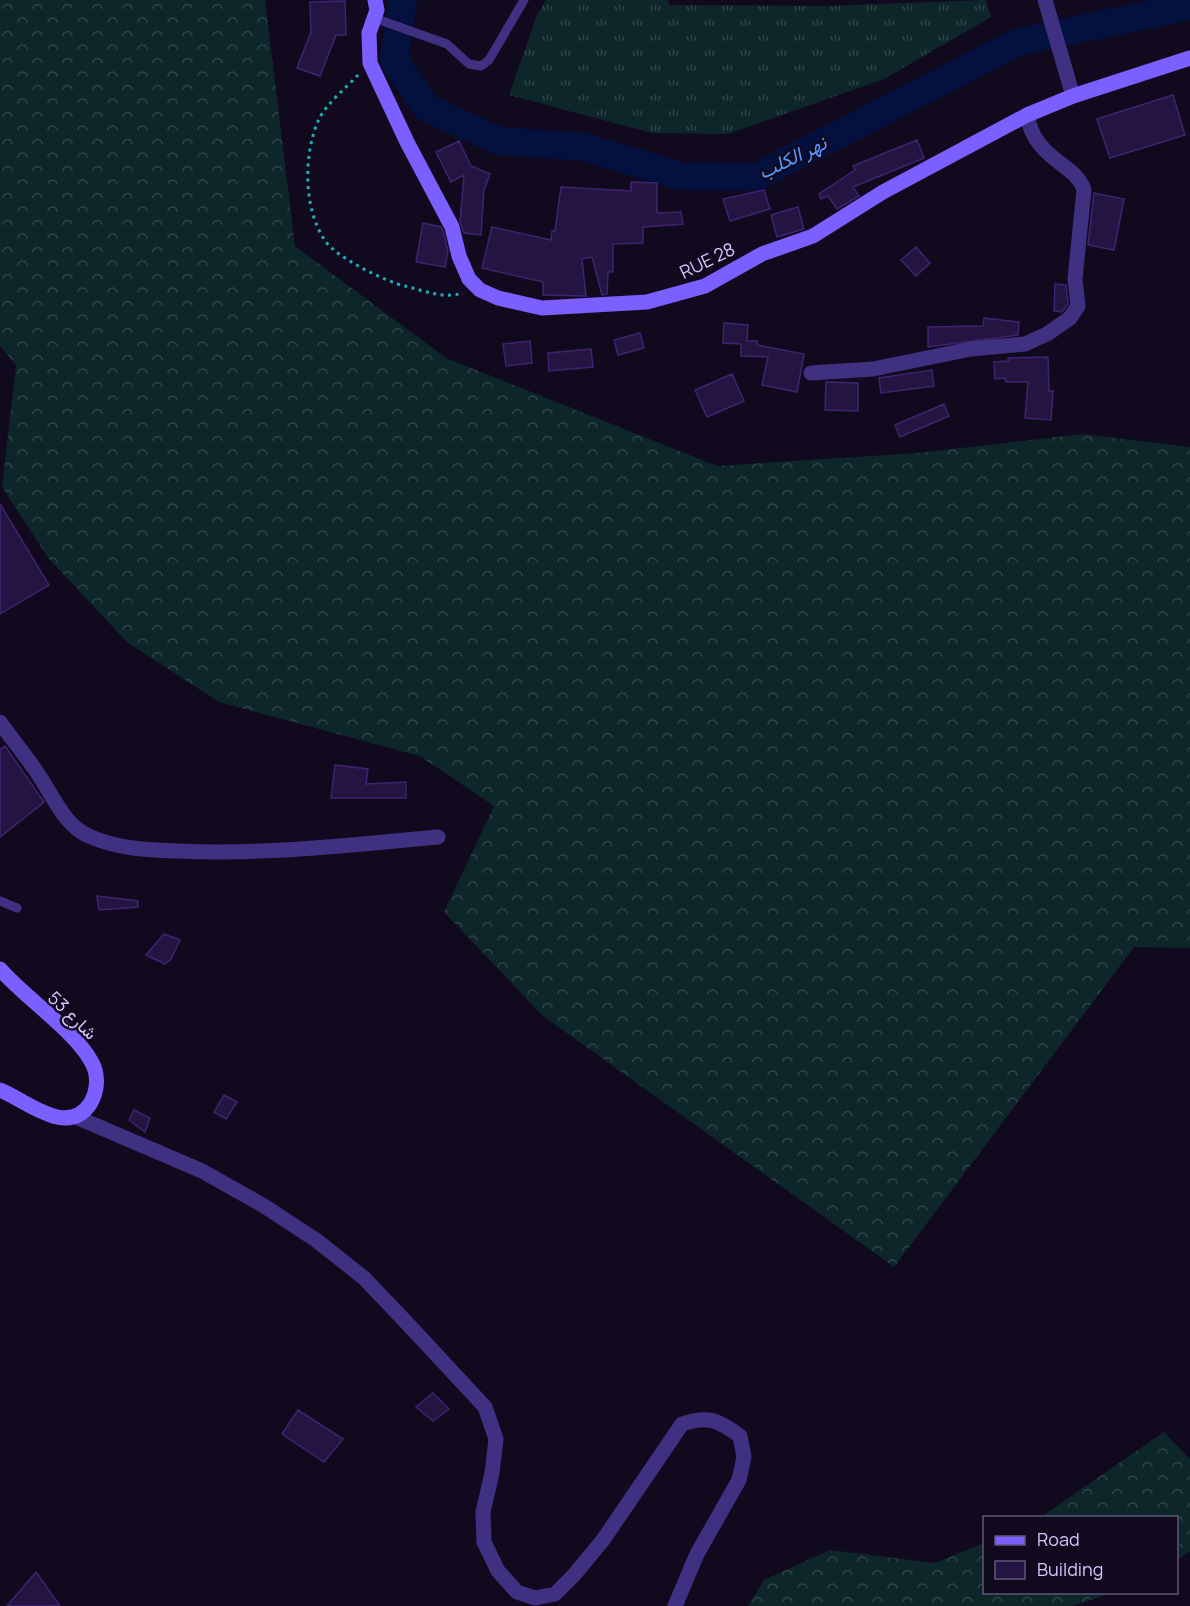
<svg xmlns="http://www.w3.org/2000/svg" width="1190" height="1606" font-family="Manrope,Vazirmatn,sans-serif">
<defs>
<pattern id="grass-tufts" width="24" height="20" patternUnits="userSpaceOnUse" patternTransform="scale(1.5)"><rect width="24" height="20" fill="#0d2629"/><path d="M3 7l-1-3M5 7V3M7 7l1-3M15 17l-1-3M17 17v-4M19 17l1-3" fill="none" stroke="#304449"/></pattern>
<pattern id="forest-crowns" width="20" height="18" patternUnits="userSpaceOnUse" patternTransform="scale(1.5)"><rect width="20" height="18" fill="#0d2629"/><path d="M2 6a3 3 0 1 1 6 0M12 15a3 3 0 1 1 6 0" fill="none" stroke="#304449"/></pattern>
</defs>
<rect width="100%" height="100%" fill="#110a1f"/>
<!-- grass -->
<path fill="url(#grass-tufts)" d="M546 0H668L669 5 826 6 986 0 991 17 884 79 728 134 652 133 509 95 537 15Z"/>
<!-- forest -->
<path fill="url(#forest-crowns)" d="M0 0H265L295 246 446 358 717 466 918 453 1083 434 1190 447V948L1134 947 894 1267 543 1016 444 912 494 806 420 756 219 702 127 642 49 559 2 487 16 365 0 346Z
M1164 1432 1190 1459V1551L1177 1560 1176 1518 1041 1517Z
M984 1543V1592L1111 1593 1073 1606H748L764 1580 830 1550 935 1563Z"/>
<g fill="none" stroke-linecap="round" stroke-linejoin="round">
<!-- river -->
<path stroke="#04113e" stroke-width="28" d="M403 0 394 60 427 108 499 141 584 147 680 176 756 177 1018 42 1190 6"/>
</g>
<!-- building -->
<path fill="#241441" stroke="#3e2470" stroke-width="1.5" d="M345 1 346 35H336L320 76 297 68 311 32 310 2Z
M1173 95 1185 135 1110 158 1097 119Z
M917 140 924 158 853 187 859 196 837 209 828 196 821 199 819 194 855 170 853 166Z
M459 141 471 166 490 174 484 190 481 235 464 233 460 222 464 175 451 182 436 152Z
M631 182 657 183V213L681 212 683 224 643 227V243L613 244V272H608L607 294 602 295 592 257 582 259 586 296 543 295V282L482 268 492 227 551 240 552 231H555L561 187 631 191Z
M764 190 770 209 730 221 723 199Z
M1094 193 1124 199 1114 250 1088 245Z
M798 207 804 229 777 237 771 215Z
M423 223 441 227 443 230 448 251 445 267 416 262Z
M916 247 930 263 916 276 901 260Z
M1055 284 1066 285 1068 304 1062 312 1054 311Z
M984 318 1019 322 1018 335 928 347V327L983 326Z
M724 323 748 325 747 341H757V345L804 354 797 392 762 385 768 357 741 356V344L723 343Z
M640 333 644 348 618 355 614 340Z
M530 341 532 363 506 366 503 344Z
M591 349 593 367 549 371 548 353Z
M1048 357 1049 391H1053L1051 420 1025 418 1028 382H1006L1005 378 995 379 994 362 1009 361 1008 358Z
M932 370 934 386 881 393 879 378Z
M732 374 744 401 707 417 695 390Z
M826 382 858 383V411L825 410Z
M944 404 949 416 900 437 895 425Z
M0 504 49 585 0 614Z
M5 746 44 802 0 837V749Z
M335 765 368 769 366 784 406 782V798H331Z
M97 896 138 901V907L99 910Z
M164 934 180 940 171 959 165 964 146 955Z
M224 1095 237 1102 226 1119 214 1112Z
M134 1110 150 1118 145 1132 129 1120Z
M433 1393 449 1409 433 1421 416 1407Z
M298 1410 343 1439 324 1462 282 1434Z
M36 1572 60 1606H7Z"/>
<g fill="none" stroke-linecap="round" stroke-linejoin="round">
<!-- path -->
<path stroke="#21acb9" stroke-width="3" stroke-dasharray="3 4.5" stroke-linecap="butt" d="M358 75C346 88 327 103 319 119 303 154 303 210 326 242 338 258 386 282 405 286 425 291 443 299 463 293"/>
<!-- lane -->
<path stroke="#403082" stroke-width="9" d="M374 18 447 44 469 64 481 66 489 60 524 0
M0 901 17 908"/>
<!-- street -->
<path stroke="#403082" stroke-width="15" d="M1045 0 1073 96
M811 373 873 369 971 349 1025 344 1047 334 1070 318 1078 306 1075 279 1084 190C1077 164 1035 161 1027 115
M0 722C13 741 28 758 40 777 54 798 65 826 89 836 117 849 149 850 179 851 266 855 352 845 438 837
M76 1117 202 1171 264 1206 316 1240 364 1278 405 1321 485 1407 496 1439 492 1473 483 1512 484 1542 498 1571 517 1592 535 1598 555 1594 574 1575 603 1540 682 1424C708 1415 718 1420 740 1436L744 1457 739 1480 697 1554 675 1606"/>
<!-- secondary -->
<path stroke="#7b5fff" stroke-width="15" d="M375 0 377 10 369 33 370 63 407 142 452 227 459 256 469 279 480 290 498 298 542 308 647 302 705 286 762 254 813 236 883 192 1027 115 1073 96 1190 58
M0 969C24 997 75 1031 91 1061 99 1074 98 1091 90 1104 67 1138 26 1100 0 1090"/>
</g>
<g text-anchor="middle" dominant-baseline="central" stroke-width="5" stroke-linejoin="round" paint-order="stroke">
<!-- street labels -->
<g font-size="18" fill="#d6c8ff" stroke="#110a1f">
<text transform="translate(707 260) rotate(-26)">RUE 28</text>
<text transform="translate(73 1015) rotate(44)">شارع 53</text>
</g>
<!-- water labels -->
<g font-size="20" font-style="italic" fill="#5697ff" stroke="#110a1f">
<text transform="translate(792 157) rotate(-26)">نهر الكلب</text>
</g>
</g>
<!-- legend -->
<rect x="983" y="1516" width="195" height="78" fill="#110a1f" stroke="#605679" stroke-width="1.5"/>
<rect x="995" y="1536" width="30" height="9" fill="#7b5fff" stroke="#605679" stroke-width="1.5"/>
<text x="1037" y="1546" font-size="18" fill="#d6c8ff">Road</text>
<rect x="995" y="1561" width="30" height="18" fill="#241441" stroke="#605679" stroke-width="1.5"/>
<text x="1037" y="1576" font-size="18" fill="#d6c8ff">Building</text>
</svg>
